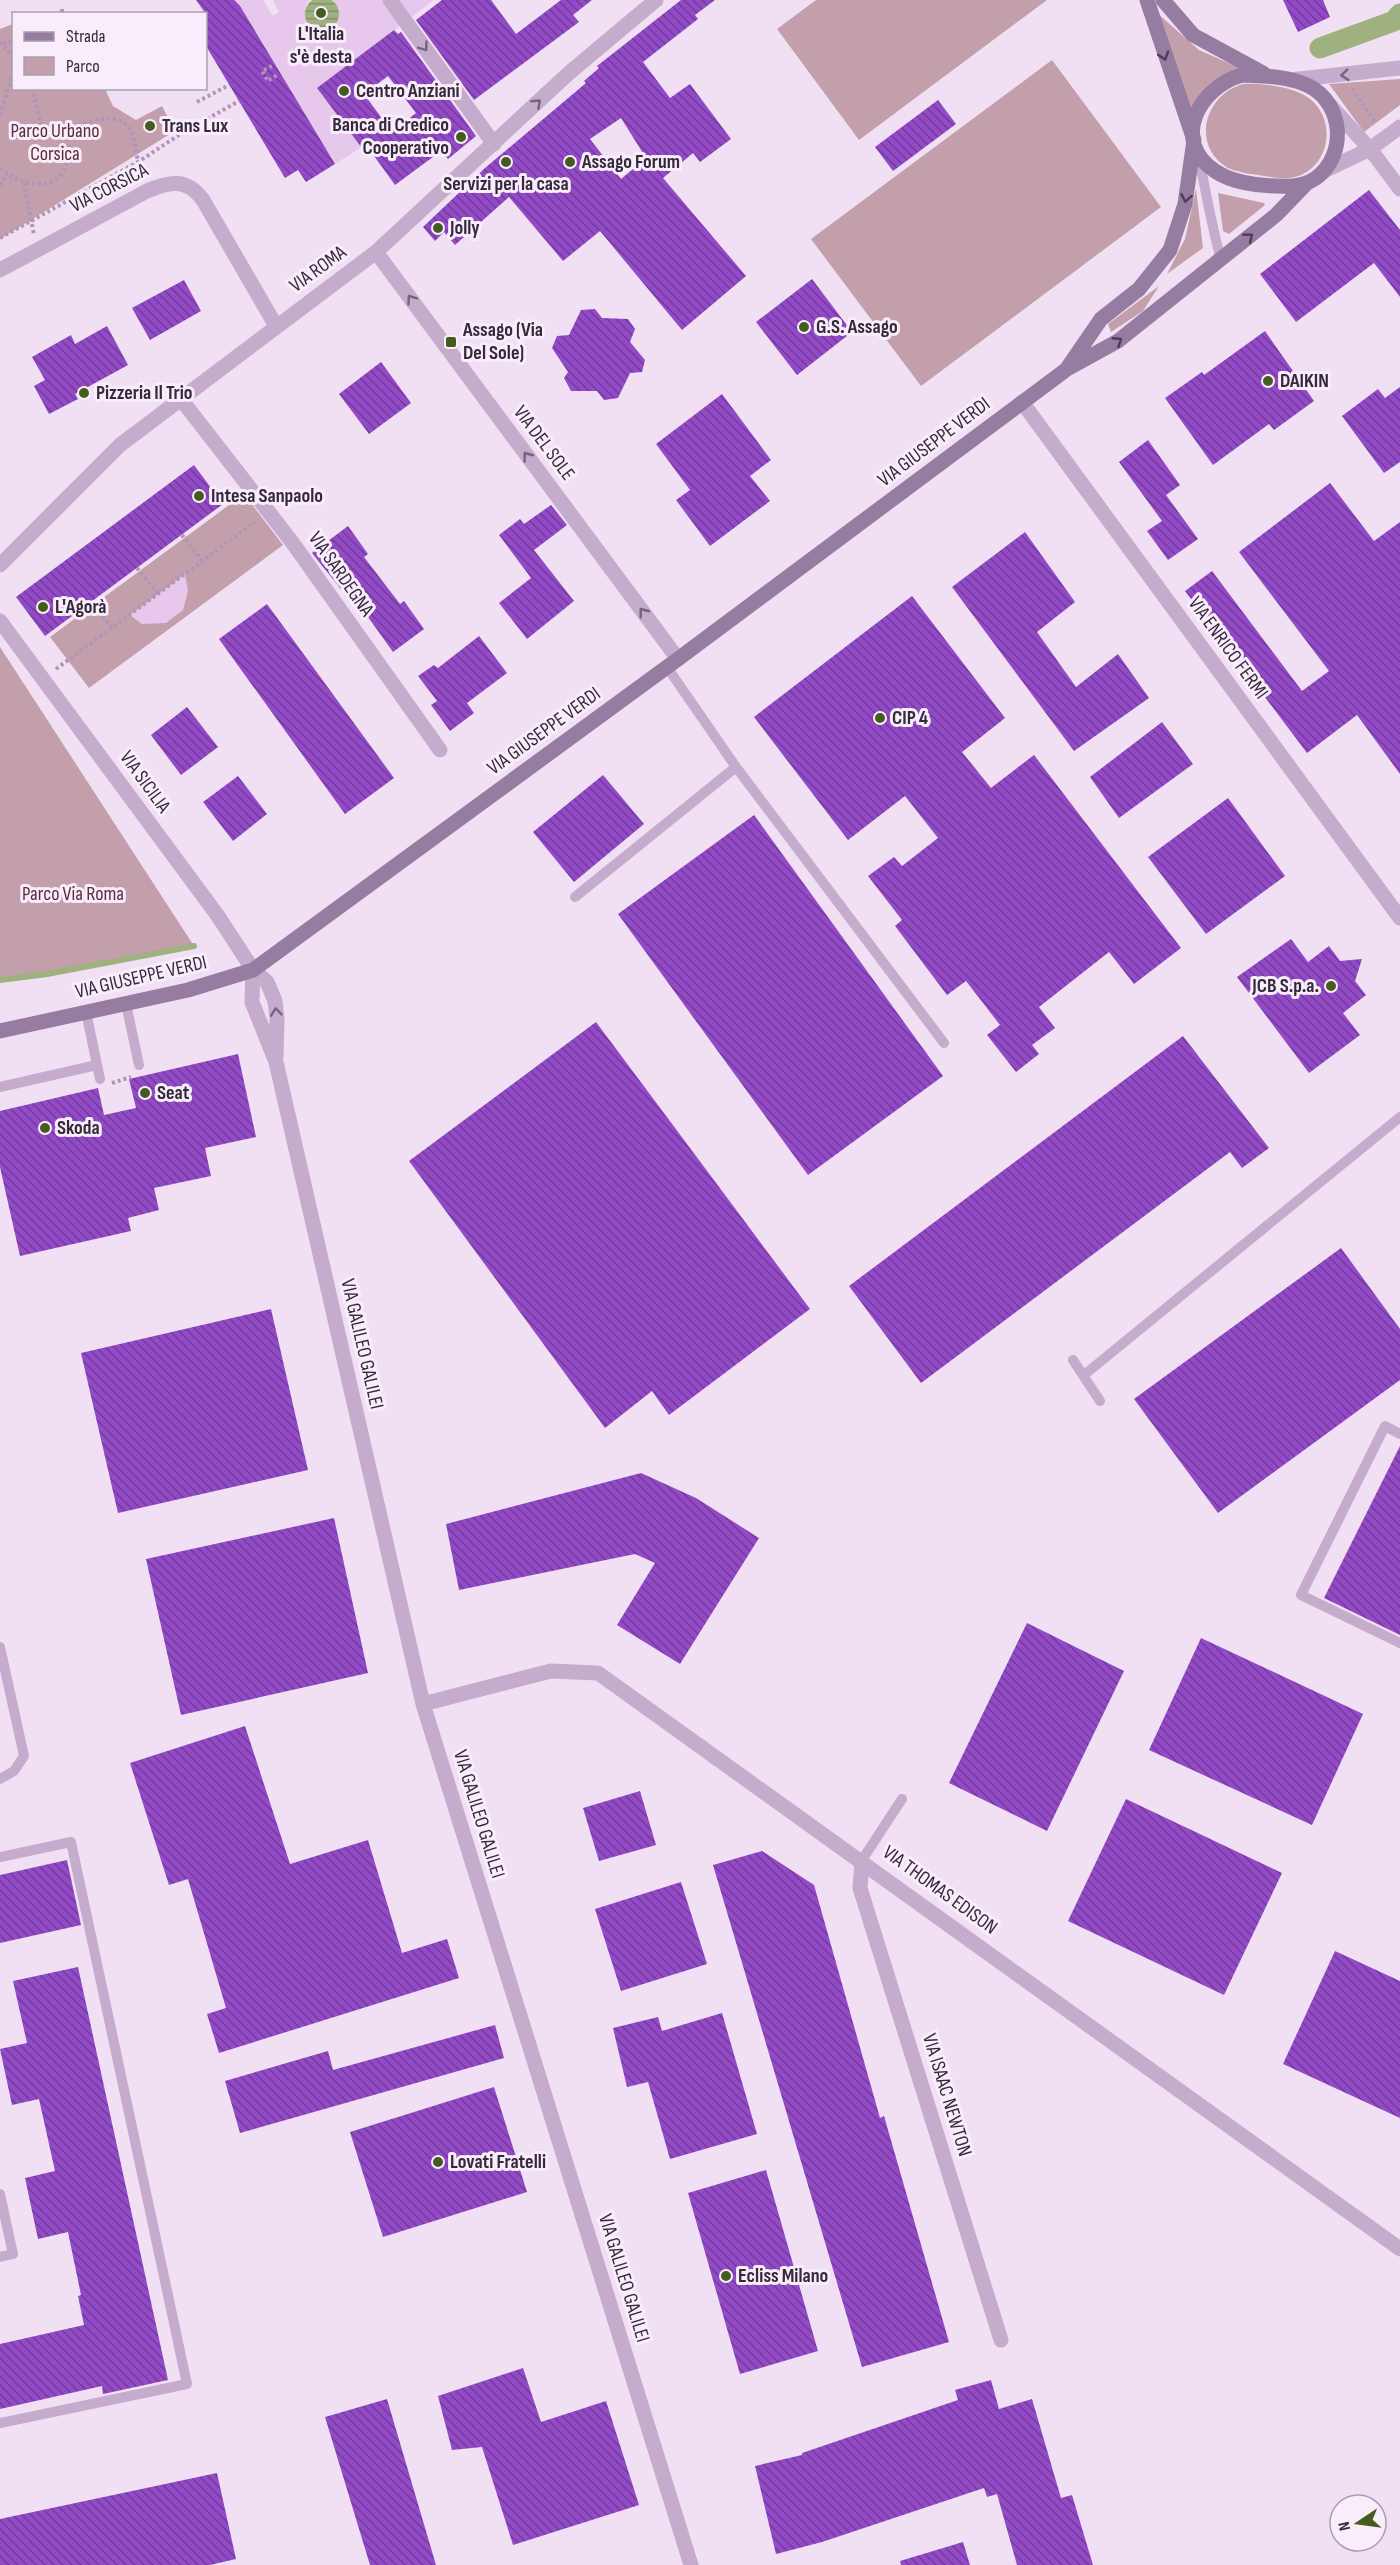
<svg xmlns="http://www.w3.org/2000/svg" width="1400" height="2565" font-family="'Sofia Sans Condensed',sans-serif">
<defs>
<pattern id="water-rules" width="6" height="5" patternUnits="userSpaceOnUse" patternTransform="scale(1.5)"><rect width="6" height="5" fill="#9eb17e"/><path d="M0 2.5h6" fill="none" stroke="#829068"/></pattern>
<pattern id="building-back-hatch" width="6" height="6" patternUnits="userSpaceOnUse" patternTransform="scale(1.5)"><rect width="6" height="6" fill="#924ac7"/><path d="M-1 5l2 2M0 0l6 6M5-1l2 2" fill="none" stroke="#723b9a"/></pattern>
</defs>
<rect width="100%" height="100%" fill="#f1e0f4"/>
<!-- green -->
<path fill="#c39fab" d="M816 0H1047L859 140 777 29Z
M1157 13 1199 50 1242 69 1190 112Z
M13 24 14 88 105 89 113 106 136 120 162 106 175 131 0 239V29Z
M1052 60 1161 207 921 386 811 239Z
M1400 79V105L1364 132 1329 84Z
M1243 84C1260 83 1287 86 1302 94 1335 110 1335 159 1301 175 1289 180 1277 178 1264 176 1253 174 1239 173 1228 168 1190 146 1205 94 1243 84Z
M1196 189 1203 248 1167 274 1185 239Z
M1218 193 1264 203 1265 205 1229 234 1223 231Z
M1159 286 1143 311 1111 332 1108 324Z
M244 494 283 545 89 688 50 637Z
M0 647 194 946 47 974 0 980Z"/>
<!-- plaza -->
<path fill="#e8c7ec" d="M234 0H263L273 16 279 12 273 1 275 0H310L306 4 307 23 312 28 321 31 335 25 339 13 333 0H434L318 88 362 147 335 164Z
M185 574 188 591 183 610 166 623 142 624 130 615Z"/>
<!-- water -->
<path fill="url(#water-rules)" d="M305 14a17 17 0 1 1 34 0a17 17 0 1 1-34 0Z"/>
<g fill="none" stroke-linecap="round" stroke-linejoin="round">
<!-- stream -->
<path stroke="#9eb17e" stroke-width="6" d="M0 980 47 974 194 946"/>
<!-- canal -->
<path stroke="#9eb17e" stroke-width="21" d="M1320 48 1394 21 1400 14"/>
</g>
<!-- building -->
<path fill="url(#building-back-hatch)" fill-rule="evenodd" d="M196 0H234L240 6 335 164 306 182 298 170 285 178 206 46V14Z
M442 0H491L516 34 561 0H592L573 15 579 22 474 100 416 20Z
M681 0H715L695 15 698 19 643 62 670 98 690 84 731 139 700 162 693 153 663 178 746 276 682 330 600 231 563 261 509 197 455 245 444 232 435 241 423 227 485 168 586 83 584 81 599 68 597 66ZM621 118 646 158 621 179 590 139Z
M1283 0H1323L1330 17 1298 32Z
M394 30 398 34 401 32 476 136 448 159 441 151 395 185 369 149 365 152 317 88ZM388 76 416 113 392 132 364 94Z
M938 100 956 124 893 171 875 147Z
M1369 190 1400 230V297L1374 263 1296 322 1260 274Z
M812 279 852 332 797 375 756 322Z
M184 280 201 311 150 340 132 308Z
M595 309 602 318 628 319 635 329 630 342 645 360 642 372 630 373 618 398 604 400 597 391H571L564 378 568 372 552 348 557 336 569 335 581 310Z
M107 326 128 365 75 394 78 399 49 414 34 386 45 380 32 357 71 335 75 344Z
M1265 331 1314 401 1274 430 1269 424 1213 465 1165 398 1202 372 1204 375Z
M381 362 411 403 369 434 339 394Z
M1400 387V462L1384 473 1342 416 1378 389 1385 398Z
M722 394 771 460 750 476 770 501 710 546 676 500 690 490 656 444Z
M1148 440 1180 485 1166 495 1198 539 1168 560 1147 531 1162 521 1119 462Z
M194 465 223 504 45 636 16 597Z
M1330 483 1374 541 1400 522V774L1357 715 1307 753 1185 591 1212 571 1302 691 1329 671 1239 552Z
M551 505 567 525 534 550 574 601 527 639 499 603 531 578 499 535 520 519 524 524Z
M348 526 368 554 364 557 400 604 404 601 424 629 393 652 363 610 360 613 312 553Z
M1025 532 1075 602 1037 632 1076 687 1118 654 1149 698 1074 751 952 587Z
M912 596 1005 718 962 752 991 788 1034 755 1181 948 1134 984 1109 952 1039 1007 1055 1028 1032 1045 1039 1054 1016 1072 987 1035 1000 1025 966 981 947 995 895 926 902 920 868 876 894 857 902 866 938 838 905 796 848 840 754 717Z
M267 604 394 778 345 814 219 639Z
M479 636 507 673 467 703 474 713 450 731 431 705 437 701 418 676 434 665 438 668Z
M187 707 218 747 181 775 151 735Z
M1162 722 1193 764 1119 818 1090 777Z
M603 775 644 824 574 882 533 832Z
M238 776 267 814 233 841 203 802Z
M1228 798 1285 876 1206 934 1148 857Z
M754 815 943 1076 808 1175 618 914Z
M1291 939 1308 962 1329 946 1340 961 1362 959 1355 981 1366 995 1343 1013 1360 1035 1309 1073 1237 977Z
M596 1022 810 1309 669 1415 652 1391 605 1428 409 1161Z
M1183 1036 1269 1148 1242 1168 1230 1152 921 1383 849 1286Z
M238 1054 256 1137 205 1148 211 1176 154 1188 159 1210 128 1218 131 1231 20 1256 0 1167V1111L98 1088 104 1115 136 1108 129 1079Z
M1341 1248 1400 1329V1380L1218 1513 1134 1399Z
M271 1309 308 1470 118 1513 81 1353Z
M1400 1446V1635L1324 1598Z
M641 1473 696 1498 759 1538 680 1664 617 1625 655 1563 635 1554 459 1590 446 1524Z
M334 1518 368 1673 181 1715 146 1559Z
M1027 1623 1124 1671 1047 1831 949 1783Z
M1201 1638 1363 1714 1312 1825 1149 1750Z
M245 1726 290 1864 368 1840 402 1953 447 1939 459 1978 219 2053 207 2014 226 2008 188 1879 169 1885 130 1763Z
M640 1791 656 1845 599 1861 583 1808Z
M1126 1799 1282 1873 1224 1995 1068 1921Z
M762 1851 814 1885 880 2118 884 2116 949 2342 862 2367 713 1865Z
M67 1860 81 1925 0 1943V1875Z
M681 1882 707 1964 621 1991 595 1909Z
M1335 1951 1400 1981V2118L1283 2064Z
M78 1967 168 2380 103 2394 102 2386 0 2409V2344L84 2325 78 2296 81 2295 68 2232 38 2239 25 2178 55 2171 39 2099 12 2105 0 2049 27 2043 13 1981Z
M722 2013 757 2134 670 2159 648 2082 627 2087 613 2028 658 2017 662 2031Z
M495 2025 504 2058 240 2133 225 2081 328 2051 333 2070Z
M494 2087 527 2192 383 2237 350 2132Z
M766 2170 818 2351 740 2374 688 2193Z
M523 2368 541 2422 606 2401 639 2505 513 2545 482 2447 452 2450 438 2396Z
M991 2380 999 2409 1032 2399 1061 2498 1072 2495 1093 2565H1017L997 2494 987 2497 984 2488 822 2542 776 2554 755 2466 802 2455V2453L958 2400 955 2390Z
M387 2399 436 2565H370L325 2417Z
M217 2473 236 2559 210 2565H0V2519Z
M963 2542 970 2565H901L900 2561Z"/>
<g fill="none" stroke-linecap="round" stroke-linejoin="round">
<!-- path -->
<path stroke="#b095b8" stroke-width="4" stroke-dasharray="3 3" stroke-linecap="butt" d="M62 9V14
M0 42 14 58
M3 44 14 40
M272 66 262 71 268 81 277 75
M31 88 43 129C68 138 113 101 130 130 135 139 136 151 138 162
M1352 89 1376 123
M197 102 229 85
M0 115 14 69
M207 119 239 101
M0 168C21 186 59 196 68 159 70 151 67 140 66 131
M24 183 34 235
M0 185 7 174
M0 238 138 162 182 133
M182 535 202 561
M137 568 158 594
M91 602 112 628
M56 669 255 522
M112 1083 131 1077"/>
<!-- service -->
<path stroke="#c5abcc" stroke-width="10" d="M1198 155C1206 190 1211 225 1221 259
M736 767 944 1043
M575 897 736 767 667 667
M126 1004 139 1065
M86 1012 100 1079
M0 1087 97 1065
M1073 1360 1100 1401
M1084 1375 1400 1117
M1400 1434 1385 1426 1301 1595 1400 1643
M0 1647 24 1756 14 1771 0 1779
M0 1857 71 1842 187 2384 0 2423
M862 1860 902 1799
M0 2194 13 2254 0 2257"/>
<!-- minor -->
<path stroke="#c5abcc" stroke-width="15" d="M390 0 494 144
M1370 149 1400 189
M376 252 678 659
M0 270 147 191C170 181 187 178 203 200L276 326
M180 398 292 542 440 750
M1022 402 1400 918
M0 565 120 445 376 252 569 73 656 0
M0 621 218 916 253 970 267 982 275 1001 277 1019 276 1056
M253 970 252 1002 276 1062 423 1704 691 2565
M423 1704 551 1671 598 1673 1400 2249
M862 1860 860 1888 1001 2340"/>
<!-- tertiary -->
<path stroke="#c5abcc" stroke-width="15" d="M1290 80 1400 68
M1328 103 1370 149
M1324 171 1370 149 1400 127"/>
<!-- secondary -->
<path stroke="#957ca0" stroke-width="15" d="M1163 0 1193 35 1263 73
M1242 75C1264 76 1289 76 1309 86 1344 104 1347 155 1316 178 1305 186 1290 187 1277 186 1257 186 1231 182 1215 171 1170 141 1199 87 1242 75Z
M1068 367 1101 319 1139 289 1170 250 1185 204 1194 140 1147 0
M0 1031 188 990 253 970 678 659 1067 369 1118 341 1276 215 1307 183"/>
</g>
<!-- one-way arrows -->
<defs><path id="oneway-chevron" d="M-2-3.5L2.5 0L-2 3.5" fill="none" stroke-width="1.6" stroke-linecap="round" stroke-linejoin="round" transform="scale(1.5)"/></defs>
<g stroke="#75647c">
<use href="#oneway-chevron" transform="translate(424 47) rotate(54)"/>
<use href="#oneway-chevron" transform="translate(1345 75) rotate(174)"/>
<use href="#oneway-chevron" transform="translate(537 103) rotate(-43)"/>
<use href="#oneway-chevron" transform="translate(411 299) rotate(-126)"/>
<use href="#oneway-chevron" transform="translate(527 456) rotate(-127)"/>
<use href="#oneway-chevron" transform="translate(643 612) rotate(-127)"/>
<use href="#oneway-chevron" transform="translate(276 1012) rotate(-97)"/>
</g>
<g stroke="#4c3e54">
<use href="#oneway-chevron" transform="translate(1164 56) rotate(72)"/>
<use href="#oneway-chevron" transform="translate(1186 198) rotate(100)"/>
<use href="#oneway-chevron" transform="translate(1249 237) rotate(-39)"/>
<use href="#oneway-chevron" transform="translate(1118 341) rotate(-33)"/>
</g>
<!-- markers -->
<g fill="#445d1f" stroke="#f9edfb" stroke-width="2">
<circle cx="321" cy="13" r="6"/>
<circle cx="344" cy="91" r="6"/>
<circle cx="150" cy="126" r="6"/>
<circle cx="461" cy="137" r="6"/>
<circle cx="506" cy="162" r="6"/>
<circle cx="570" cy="162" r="6"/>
<circle cx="438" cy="228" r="6"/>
<circle cx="804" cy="327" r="6"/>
<rect x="445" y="336" width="12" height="12" rx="3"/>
<circle cx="1268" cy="381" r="6"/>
<circle cx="84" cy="393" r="6"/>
<circle cx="199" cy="496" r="6"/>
<circle cx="43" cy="607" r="6"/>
<circle cx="880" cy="718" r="6"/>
<circle cx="1331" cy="986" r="6"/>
<circle cx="145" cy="1093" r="6"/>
<circle cx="45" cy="1128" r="6"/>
<circle cx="438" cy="2162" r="6"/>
<circle cx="726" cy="2276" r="6"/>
</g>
<g text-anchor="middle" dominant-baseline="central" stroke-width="6" stroke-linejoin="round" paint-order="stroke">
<!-- poi labels -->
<g font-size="20" font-weight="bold" fill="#342a3a" stroke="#f9edfb" text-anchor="start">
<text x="321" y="34" text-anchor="middle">L'Italia<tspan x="321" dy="23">s'è desta</tspan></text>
<text x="356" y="91">Centro Anziani</text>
<text x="449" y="125" text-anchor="end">Banca di Credico<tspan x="449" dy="23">Cooperativo</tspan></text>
<text x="162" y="126">Trans Lux</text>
<text x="582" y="162">Assago Forum</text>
<text x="506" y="184" text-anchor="middle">Servizi per la casa</text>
<text x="450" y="228">Jolly</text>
<text x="816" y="327">G.S. Assago</text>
<text x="463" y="330">Assago (Via<tspan x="463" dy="23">Del Sole)</tspan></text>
<text x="1280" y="381">DAIKIN</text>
<text x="96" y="393">Pizzeria Il Trio</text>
<text x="211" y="496">Intesa Sanpaolo</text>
<text x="55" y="607">L'Agorà</text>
<text x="892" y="718">CIP 4</text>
<text x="1319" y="986" text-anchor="end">JCB S.p.a.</text>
<text x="157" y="1093">Seat</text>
<text x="57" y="1128">Skoda</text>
<text x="450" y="2162">Lovati Fratelli</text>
<text x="738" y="2276">Ecliss Milano</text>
</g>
<!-- park labels -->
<g font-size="20" fill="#592d3b" stroke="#f9edfb">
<text x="55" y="131">Parco Urbano<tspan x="55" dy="23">Corsica</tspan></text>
<text x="73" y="894">Parco Via Roma</text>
</g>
<!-- street labels -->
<g font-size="20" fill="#342a3a" stroke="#f9edfb">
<text transform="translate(109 188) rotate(-27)">VIA CORSICA</text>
<text transform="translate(318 269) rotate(-36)">VIA ROMA</text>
<text transform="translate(934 442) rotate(-37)">VIA GIUSEPPE VERDI</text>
<text transform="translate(544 443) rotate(53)">VIA DEL SOLE</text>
<text transform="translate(341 574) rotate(55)">VIA SARDEGNA</text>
<text transform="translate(1228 648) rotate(54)">VIA ENRICO FERMI</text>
<text transform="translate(544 731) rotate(-36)">VIA GIUSEPPE VERDI</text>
<text transform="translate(145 782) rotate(54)">VIA SICILIA</text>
<text transform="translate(141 977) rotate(-13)">VIA GIUSEPPE VERDI</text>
<text transform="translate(362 1344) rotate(77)">VIA GALILEO GALILEI</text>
<text transform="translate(479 1814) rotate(73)">VIA GALILEO GALILEI</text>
<text transform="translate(940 1890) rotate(36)">VIA THOMAS EDISON</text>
<text transform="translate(947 2095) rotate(73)">VIA ISAAC NEWTON</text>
<text transform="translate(624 2278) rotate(73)">VIA GALILEO GALILEI</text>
</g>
</g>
<!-- legend -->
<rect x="12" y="12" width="195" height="78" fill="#f9edfb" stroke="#aa9fae" stroke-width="1.5"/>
<rect x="24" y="32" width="30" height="9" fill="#957ca0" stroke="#aa9fae" stroke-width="1.5"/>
<text x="66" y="42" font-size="18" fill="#342a3a">Strada</text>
<rect x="24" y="57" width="30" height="18" fill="#c39fab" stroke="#aa9fae" stroke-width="1.5"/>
<text x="66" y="72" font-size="18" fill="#342a3a">Parco</text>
<!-- north arrow -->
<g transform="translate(1358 2523) rotate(257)"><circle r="28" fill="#f9edfb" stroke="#aa9fae" stroke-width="1.5"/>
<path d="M0-4.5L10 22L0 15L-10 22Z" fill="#445d1f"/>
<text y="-9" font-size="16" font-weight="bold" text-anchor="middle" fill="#342a3a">N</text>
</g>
</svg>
